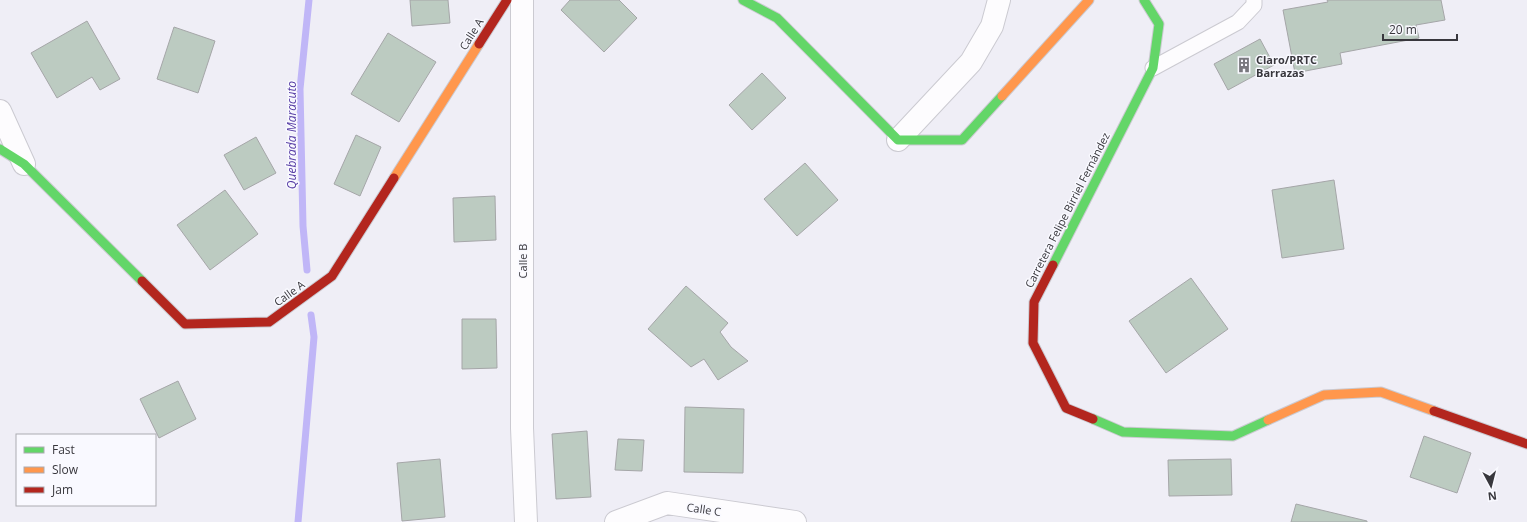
<svg xmlns="http://www.w3.org/2000/svg" width="1527" height="522" font-family="'Open Sans',sans-serif">
<rect width="100%" height="100%" fill="#efeef6"/>
<g fill="none" stroke-linecap="round" stroke-linejoin="round">
<!-- stream -->
<path stroke="#c0b6f7" stroke-width="7" d="M307 270 303 226 300 89 309 0
M298 522 314 337 311 315"/>
</g>
<!-- building -->
<path fill="#bccbc1" stroke="#a5a6a8" d="M410 0H448L450 23 412 26Z
M570 0H619L637 18 604 52 561 10Z
M1327 0H1441L1445 20 1416 25 1419 38 1340 53 1342 64 1295 73 1283 10 1328 2Z
M87 21 120 79 100 90 92 77 57 98 31 53Z
M174 27 215 41 198 93 157 79Z
M388 33 436 62 399 122 351 94Z
M1260 39 1274 65 1228 90 1214 64Z
M762 73 786 98 752 130 729 105Z
M356 135 381 147 360 196 334 184Z
M256 137 276 173 244 190 224 155Z
M805 163 838 200 797 236 764 199Z
M1334 180 1344 249 1282 258 1272 190Z
M225 190 258 234 210 270 177 225Z
M495 196 496 240 454 242 453 198Z
M1191 278 1228 329 1166 373 1129 321Z
M686 286 728 323 720 332 731 347 748 361 718 380 704 359 691 367 648 329Z
M462 319H496L497 368 462 369Z
M178 381 196 419 159 438 140 399Z
M685 407 744 409 743 473 684 472Z
M587 431 591 497 556 499 552 434Z
M1424 436 1471 453 1457 493 1410 477Z
M618 439 644 440 642 471 615 470Z
M440 459 445 517 402 521 397 463Z
M1231 459 1232 495 1169 496 1168 460Z
M1296 504 1367 521V522H1291Z"/>
<g fill="none" stroke-linecap="round" stroke-linejoin="round">
<defs>
<path id="lane" d="M1153 68 1238 22 1254 5V0"/>
<path id="street" d="M522 0V428L526 522
M0 111 24 164
M898 140 971 62 992 26 999 0
M616 522 667 503 795 522"/>
<path id="fast" d="M743 0 777 18 898 140H962L1002 96
M0 149 24 164 142 281
M1053 265 1153 68 1159 24 1144 0
M1093 419 1123 432 1233 436 1268 420"/>
<path id="slow" d="M1002 96 1089 0
M394 178 479 44
M1268 420 1324 395 1381 392 1434 411"/>
<path id="jam" d="M479 44 507 0
M1053 265 1034 302 1033 343 1066 408 1093 419
M142 281 185 324 269 322 332 276 394 178
M1434 411 1527 444"/>
</defs>
<!-- lane casing -->
<use href="#lane" stroke="#cbcad1" stroke-width="17"/>
<!-- street casing -->
<use href="#street" stroke="#cbcad1" stroke-width="24"/>
<!-- fast casing -->
<use href="#fast" stroke="#cbcad1" stroke-width="11"/>
<!-- slow casing -->
<use href="#slow" stroke="#cbcad1" stroke-width="11"/>
<!-- jam casing -->
<use href="#jam" stroke="#cbcad1" stroke-width="11"/>
<!-- lane -->
<use href="#lane" stroke="#fdfcfe" stroke-width="15"/>
<!-- street -->
<use href="#street" stroke="#fdfcfe" stroke-width="22"/>
<!-- fast -->
<use href="#fast" stroke="#63d668" stroke-width="9"/>
<!-- slow -->
<use href="#slow" stroke="#ff974d" stroke-width="9"/>
<!-- jam -->
<use href="#jam" stroke="#b3261e" stroke-width="9"/>
</g>
<!-- icons -->
<defs>
<symbol id="building-bare" viewBox="-9 -9 18 18"><path d="M-4-6H4V6H1V3H-1V6H-4ZM-2.5-4.3h1.7v1.8h-1.7ZM.8-4.3h1.7v1.8H.8ZM-2.5-1h1.7V.8h-1.7ZM.8-1h1.7V.8H.8Z" fill="#78777e" stroke="#f9f9ff" stroke-width="2.5" paint-order="stroke"/></symbol>
</defs>
<g fill-rule="evenodd">
<use href="#building-bare" x="1233" y="54" width="22" height="22"/>
</g>
<g text-anchor="middle" dominant-baseline="central" stroke-width="3" stroke-linejoin="round" paint-order="stroke">
<!-- street labels -->
<g font-size="11" fill="#38373d" stroke="#f9f9ff">
<text transform="translate(471 34) rotate(-58)">Calle A</text>
<text transform="translate(1067 210) rotate(-63)">Carretera Felipe Birriel Fernández</text>
<text transform="translate(522 261) rotate(-90)">Calle B</text>
<text transform="translate(289 293) rotate(-36)">Calle A</text>
<text transform="translate(704 509) rotate(8)">Calle C</text>
</g>
<!-- poi labels -->
<g font-size="11" font-weight="bold" fill="#38373d" stroke="#f9f9ff" text-anchor="start">
<text x="1256" y="59">Claro/PRTC<tspan x="1256" dy="13">Barrazas</tspan></text>
</g>
<!-- water labels -->
<g font-size="12" font-style="italic" fill="#5940a6" stroke="#f9f9ff">
<text transform="translate(291 135) rotate(-90)">Quebrada Maracuto</text>
</g>
</g>
<!-- legend -->
<rect x="16" y="434" width="140" height="72" fill="#f9f9ff" stroke="#acabb1"/>
<rect x="24" y="447" width="20" height="6" fill="#63d668" stroke="#acabb1"/>
<text x="52" y="454" font-size="12" fill="#38373d">Fast</text>
<rect x="24" y="467" width="20" height="6" fill="#ff974d" stroke="#acabb1"/>
<text x="52" y="474" font-size="12" fill="#38373d">Slow</text>
<rect x="24" y="487" width="20" height="6" fill="#b3261e" stroke="#acabb1"/>
<text x="52" y="494" font-size="12" fill="#38373d">Jam</text>
<!-- north arrow -->
<g transform="translate(1491 486) rotate(173)" stroke="#f9f9ff" stroke-width="3" paint-order="stroke">
<path d="M0-3L7 15L0 10L-7 15Z" fill="#38373d"/>
<text y="-6" font-size="11" font-weight="bold" text-anchor="middle" fill="#38373d">N</text>
</g>
<!-- scale -->
<path d="M1383 34v6h74v-6" fill="none" stroke="#38373d" stroke-width="2"/>
<text x="1389" y="34" font-size="12" fill="#38373d" stroke="#f9f9ff" stroke-width="3" paint-order="stroke">20 m</text>
</svg>
